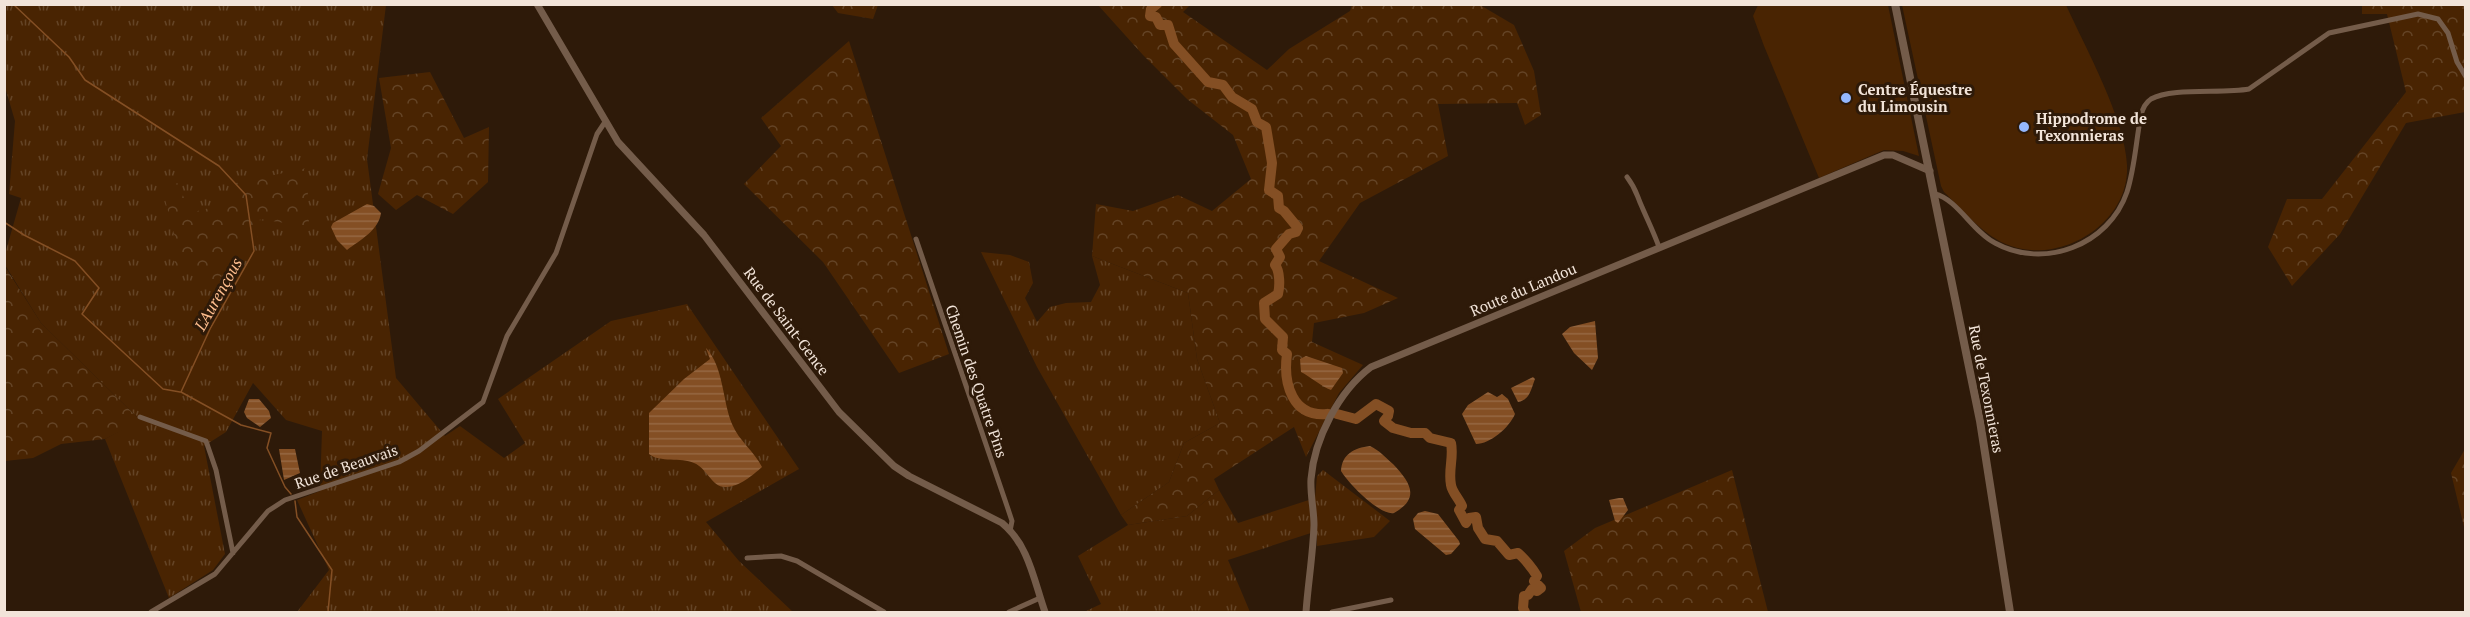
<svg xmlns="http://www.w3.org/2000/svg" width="2470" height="617" font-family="'PT Serif',serif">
<defs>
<pattern id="grass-tufts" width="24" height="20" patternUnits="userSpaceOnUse" patternTransform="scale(1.5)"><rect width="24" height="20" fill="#492402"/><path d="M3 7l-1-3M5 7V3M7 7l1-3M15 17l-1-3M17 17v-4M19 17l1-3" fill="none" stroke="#644426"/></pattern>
<pattern id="forest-crowns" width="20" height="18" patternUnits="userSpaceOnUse" patternTransform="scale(1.5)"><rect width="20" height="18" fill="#492402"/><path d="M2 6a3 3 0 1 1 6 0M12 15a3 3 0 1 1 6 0" fill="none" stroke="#644426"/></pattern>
<pattern id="water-rules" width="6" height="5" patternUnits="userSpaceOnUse" patternTransform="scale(1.5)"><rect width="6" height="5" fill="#844f24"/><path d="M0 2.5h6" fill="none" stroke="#966843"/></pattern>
</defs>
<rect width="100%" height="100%" fill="#2e1a09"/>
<!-- grass -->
<path fill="url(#grass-tufts)" d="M5 5H386L367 159 396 378 445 436 460 426 504 458 525 443 498 399 611 321 687 304 799 469 706 522 739 561 793 612H297L329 570 297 500 320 491 322 431 286 420 253 383 226 432 204 446 225 554 213 570 169 598 105 439 140 420 41 323 5 265V254L21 198 9 194 15 121 5 87Z
M981 252 1010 255 1029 262 1033 283 1025 298 1037 322 1050 307 1066 303 1091 302 1100 285 1092 256 1188 293 1197 359 1220 423 1184 443 1169 482 1121 515 1037 367Z
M1323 470 1390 521 1374 537 1317 546V531L1228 560 1250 612H1084L1101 604 1078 556 1128 525 1187 516 1219 490 1238 523 1315 498 1317 476Z"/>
<!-- forest -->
<path fill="url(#forest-crowns)" d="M832 5H878L873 19 838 13Z
M1098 5H1190L1183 12 1267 70 1289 49 1350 11 1352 5H1480L1514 25 1534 71 1541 115 1525 125 1517 103 1438 104 1448 156 1360 203 1319 261 1398 298 1364 313 1314 323 1312 342 1363 365 1339 393 1306 457 1294 427 1214 479 1219 490 1187 516 1128 525 1121 515 1169 482 1184 443 1220 423 1197 359 1188 293 1092 256 1096 204 1133 211 1178 195 1212 211 1251 179 1233 135 1187 99 1143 55Z
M2362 5H2465V112L2406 123 2340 234 2292 286 2268 247 2287 199H2322L2406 92 2387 14H2362Z
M849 41 949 354 899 373 823 262 744 184 781 146 761 118Z
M430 72 464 138 489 127 488 182 453 214 417 195 396 210 378 194 391 148 379 78Z
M307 168 309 227 260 219 257 238 232 251 217 287 174 265 178 249 162 188 178 183 190 213 221 205 236 183Z
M4 265 41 323 141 421 105 439 61 444 33 458 5 461Z
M2465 449H2466L2465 531 2451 473Z
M1732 470 1768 612H1581L1564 551 1595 528Z"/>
<!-- garden -->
<path fill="#492402" d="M1758 5H1888L1919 156 1903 151 1884 150 1819 178 1764 46 1753 16Z
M1902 5H2066C2086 49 2125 119 2127 165 2130 223 2062 264 2011 246 1983 236 1965 212 1944 192L1941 186Z"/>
<!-- water -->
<path fill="url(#water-rules)" d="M367 204 374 206 381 213C379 230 360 240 347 250L337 240 331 227 333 223Z
M1595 321 1598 358 1592 370 1574 353 1562 334 1570 327Z
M706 348C724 368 722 399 732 424 739 441 754 451 762 467 753 475 739 487 726 487 712 488 707 468 694 463 681 457 660 463 649 454V413L684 379 710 359Z
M1306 356 1342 368 1343 373 1331 390C1324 388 1309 376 1301 372L1300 359Z
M1533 377 1535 379C1531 389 1530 400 1518 402L1511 388Z
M1488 392 1497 397 1502 394 1508 399 1515 414C1509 428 1490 444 1476 444L1462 414 1468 405Z
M249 399H259L269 411 271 418 260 427 247 418 244 412Z
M1370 446C1379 450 1386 458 1393 464 1410 482 1421 498 1394 513 1380 516 1348 483 1341 471 1342 454 1354 448 1370 446Z
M279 449H295L300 473 284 480Z
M1619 498H1623L1628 510 1618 523 1615 521 1609 500Z
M1425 511 1438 514 1459 541 1460 544 1451 554 1446 555 1415 529 1413 519 1418 513Z"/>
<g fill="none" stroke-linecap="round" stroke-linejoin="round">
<!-- stream -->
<path stroke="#844f24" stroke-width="1.5" d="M13 4 69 57 85 80 219 166 246 195 254 251 210 329 181 392 241 425 271 433 267 448 285 487 291 494
M4 222 24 235 75 261 99 288 82 314 163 389 180 392
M295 501 297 517 332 570 328 612"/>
<!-- river -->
<path stroke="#844f24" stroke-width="10" d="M1157 4 1151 9 1150 16 1156 17 1160 25H1168L1174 44 1208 82 1223 85 1232 97 1252 109 1257 122 1266 127 1272 163 1269 190 1278 196 1279 208 1284 211 1298 228 1296 232 1289 234 1276 249 1280 257 1275 265C1280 271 1280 286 1278 294L1264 303 1265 319 1283 337 1282 350 1287 354C1283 383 1292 418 1328 414
M1337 414 1356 419 1376 404 1389 411 1388 416 1384 421 1393 428 1411 433H1425L1430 438 1451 443C1454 457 1448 470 1451 485 1452 492 1459 499 1462 506L1459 510 1466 523 1469 518 1476 517 1478 528 1485 539 1497 541 1509 555 1518 553C1524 558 1533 569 1537 576L1534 581 1541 588 1537 591 1532 589 1528 595 1524 596 1523 608 1525 612"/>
<!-- minor -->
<path stroke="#745c4a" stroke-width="5" d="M1627 177C1637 190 1636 194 1642 207 1648 221 1654 233 1659 247
M1935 194C1957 199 1973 232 1995 243 2044 270 2109 245 2127 192 2135 167 2136 140 2141 115 2143 108 2145 103 2151 99 2172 87 2222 94 2249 89L2329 33 2418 14 2438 19 2448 33 2457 62 2466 77
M916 239 1007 506 1012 521 1010 531
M140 417 206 441 216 470 233 553
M747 558 781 556 797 561 884 612
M151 612 215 574 268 511 285 500 399 462 419 451 483 402 507 336 556 253 597 134 605 122
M1009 612 1040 598
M1332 612 1391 600"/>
<!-- tertiary -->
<path stroke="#745c4a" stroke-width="7" d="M537 4 618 142 704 235 839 412 894 466 909 476 1002 523C1029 545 1034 581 1045 612
M1306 612C1308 584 1313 554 1314 525 1314 510 1310 494 1311 479 1314 439 1339 391 1371 367L1884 155H1893L1930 171"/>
<!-- secondary -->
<path stroke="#745c4a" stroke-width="8" d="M1895 4 1980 421 2010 612"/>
</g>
<!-- markers -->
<g fill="#94b7fd" stroke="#2e1a09" stroke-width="2">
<circle cx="1846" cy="98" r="6"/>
<circle cx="2024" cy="127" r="6"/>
</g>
<g text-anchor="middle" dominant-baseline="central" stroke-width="6" stroke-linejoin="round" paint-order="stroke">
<!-- poi labels -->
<g font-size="15" font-weight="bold" fill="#f2e4d9" stroke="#2e1a09" text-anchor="start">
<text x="1858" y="89">Centre Équestre<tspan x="1858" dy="17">du Limousin</tspan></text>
<text x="2036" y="118">Hippodrome de<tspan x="2036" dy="17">Texonnieras</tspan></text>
</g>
<!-- street labels -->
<g font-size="15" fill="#f2e4d9" stroke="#2e1a09">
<text transform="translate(1523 289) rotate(-23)">Route du Landou</text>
<text transform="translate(787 321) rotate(53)">Rue de Saint-Gence</text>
<text transform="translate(977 381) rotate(71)">Chemin des Quatre Pins</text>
<text transform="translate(1987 389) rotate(79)">Rue de Texonnieras</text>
<text transform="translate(346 466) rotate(-19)">Rue de Beauvais</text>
</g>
<!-- water labels -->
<g font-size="16" font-style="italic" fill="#fdbc8d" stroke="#2e1a09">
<text transform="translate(218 294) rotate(-61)">L'Aurençous</text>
</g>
</g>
<!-- border -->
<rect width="2470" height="617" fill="none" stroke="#f2e4d9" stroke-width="12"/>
</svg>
